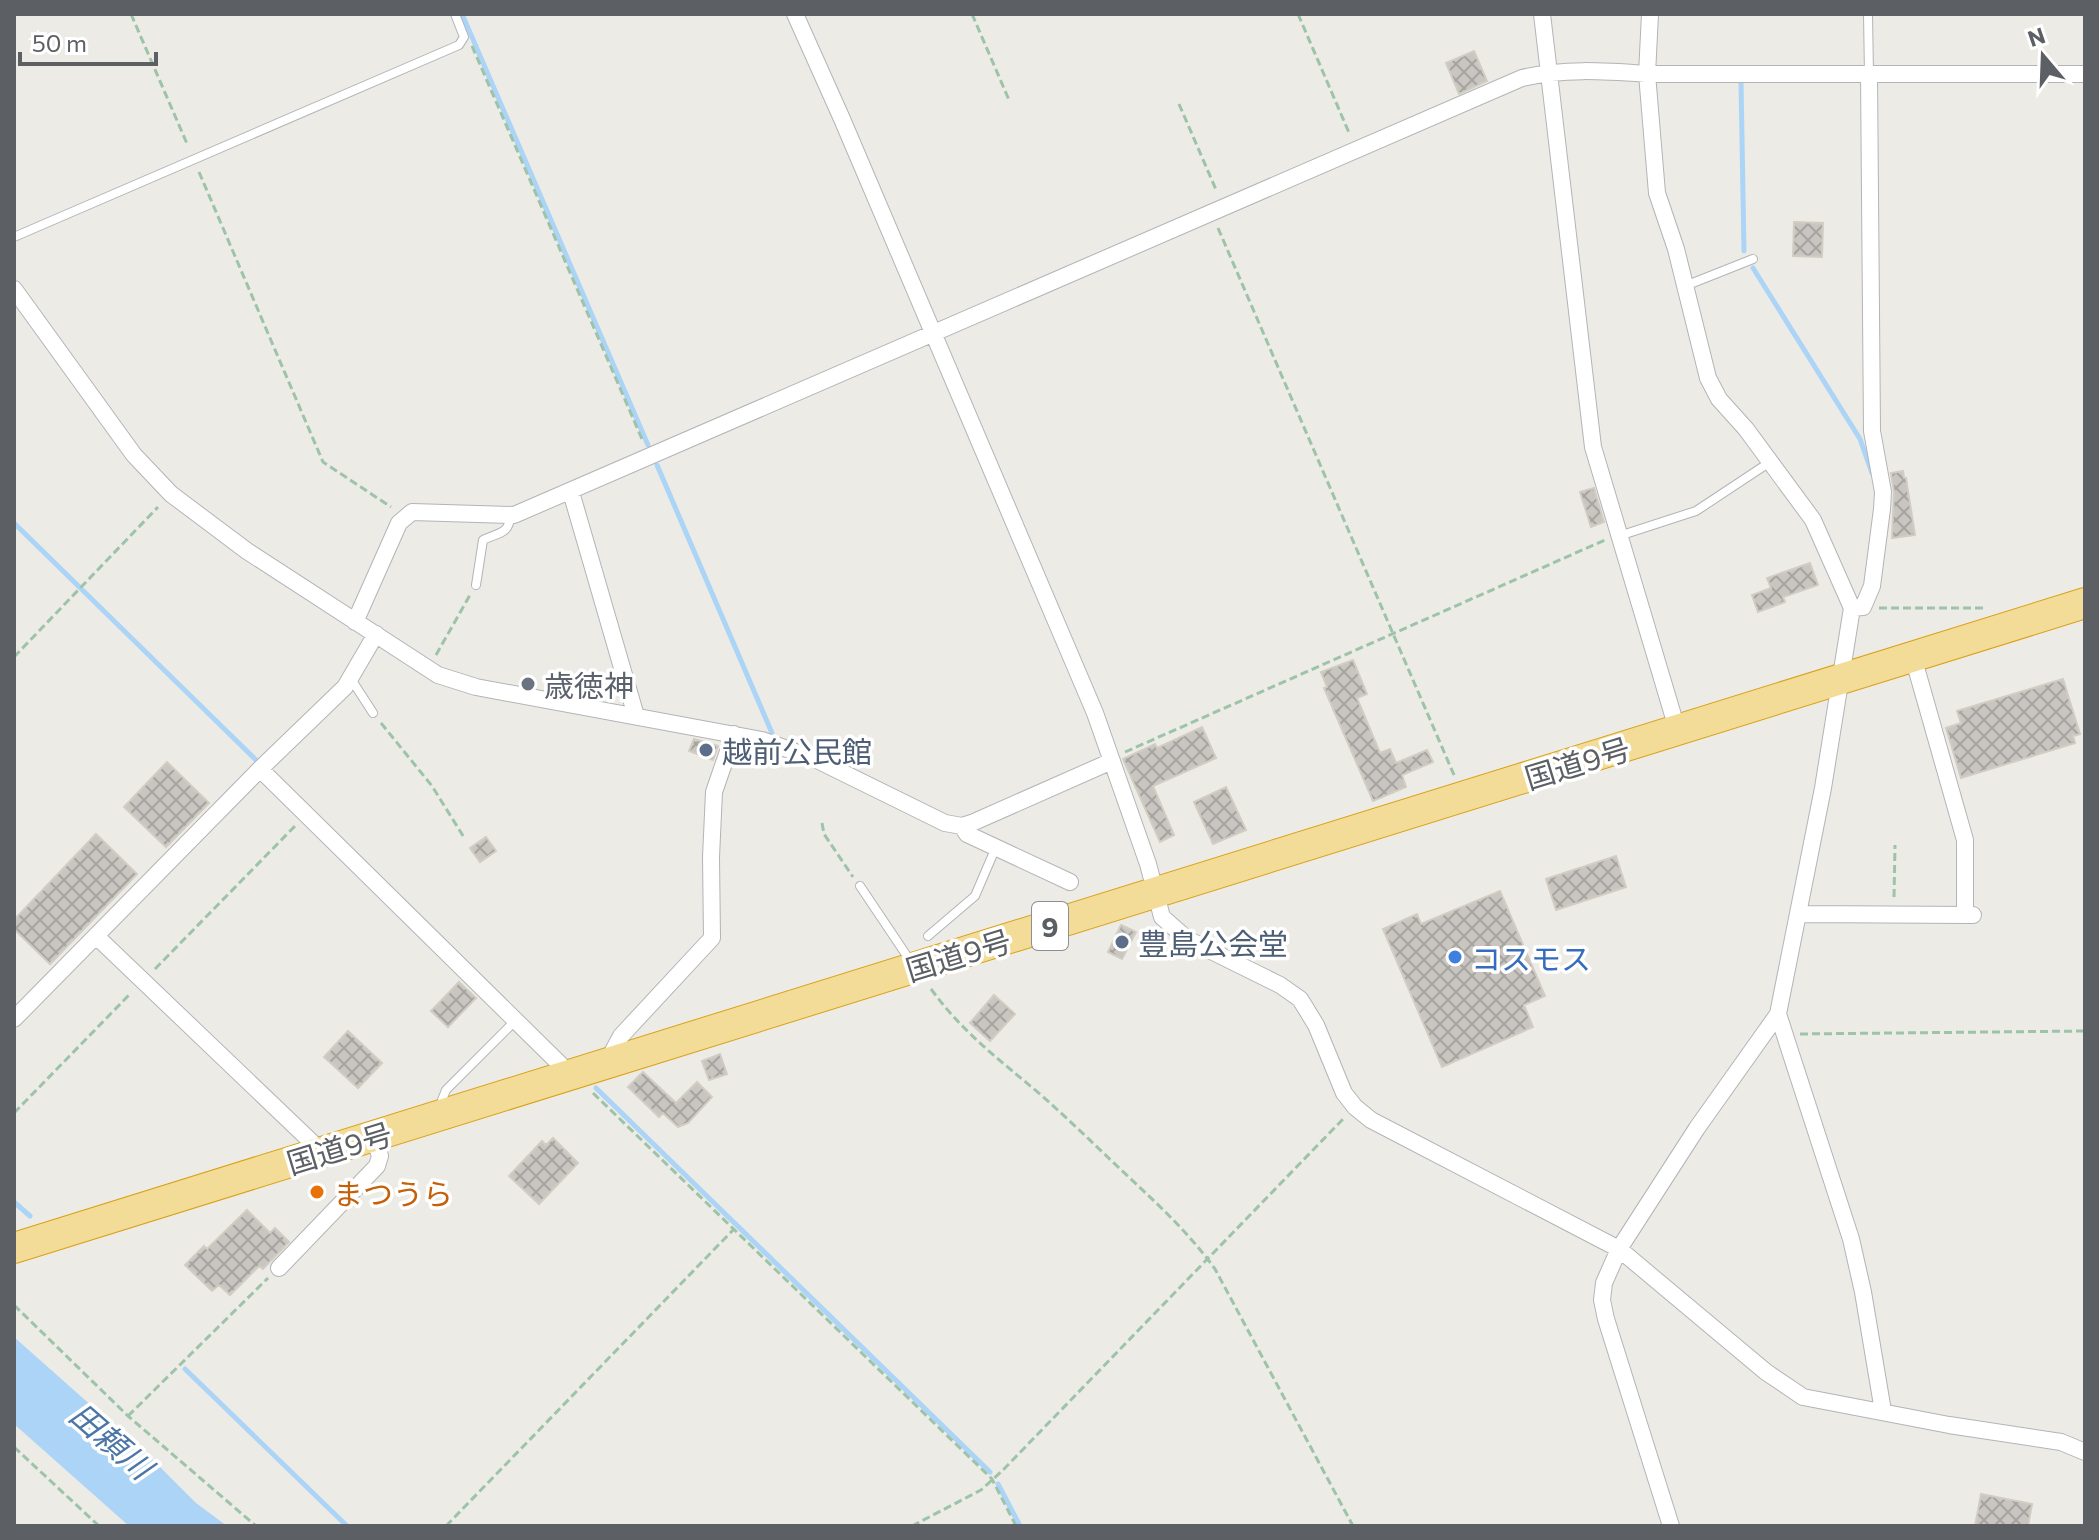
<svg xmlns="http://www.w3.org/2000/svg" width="2099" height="1540" font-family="Commissioner,'Noto Sans JP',sans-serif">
<defs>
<pattern id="building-cross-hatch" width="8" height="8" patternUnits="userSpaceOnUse" patternTransform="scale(2)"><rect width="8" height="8" fill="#c9c6c1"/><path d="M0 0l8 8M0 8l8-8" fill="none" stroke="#a6a4a0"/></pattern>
</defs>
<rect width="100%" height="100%" fill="#edebe5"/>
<!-- water -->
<path fill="#acd4f6" d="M14 1337 157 1464 196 1503 227 1526H129L14 1424Z"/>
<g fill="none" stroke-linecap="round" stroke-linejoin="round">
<!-- stream -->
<path stroke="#acd4f6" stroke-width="5" d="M462 14 648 445
M1741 82 1744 251
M1753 268 1860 439 1872 473
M657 465 772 733
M14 523 257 761
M596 1088 990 1472
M14 1202 30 1216
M185 1369 347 1526
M998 1484 1020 1526"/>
</g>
<!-- building -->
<path fill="url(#building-cross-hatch)" stroke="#d1cdc3" stroke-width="2" d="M1474 51 1487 81 1459 94 1446 63Z
M1794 222 1823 223 1822 257 1793 256Z
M1903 471 1904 478H1906L1915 535 1892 538 1894 492 1891 473Z
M1594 488 1604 522 1591 527 1580 492Z
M1810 563 1818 585 1783 597 1785 602 1758 612 1752 595 1771 588 1767 578Z
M1353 660 1367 694 1357 698 1380 753 1390 749 1396 763 1427 750 1433 762 1402 775 1406 787 1373 801 1324 688 1327 687 1321 672Z
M2063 679 2080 734 2073 736 2075 743 1961 778 1946 728 1961 723 1957 711Z
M1202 727 1216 758 1153 786 1174 835 1160 842 1123 759 1155 744 1157 748Z
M694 739 718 746 713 760 689 751Z
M167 762 209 803 166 847 124 807Z
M1226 787 1246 830 1213 844 1194 802Z
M96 834 137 874 50 964 14 929V920Z
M486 837 496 851 480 862 470 848Z
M1616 856 1626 887 1556 910 1546 879Z
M1500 891 1545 996 1524 1005 1533 1027 1442 1067 1383 929 1417 914 1421 924Z
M1121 925 1136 932 1122 959 1108 952Z
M459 982 476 998 448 1027 431 1011Z
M994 995 1015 1014 990 1041 970 1023Z
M348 1031 382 1063 358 1088 324 1057Z
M720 1054 727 1074 709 1080 702 1061Z
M643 1072 676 1103 697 1082 712 1097 688 1123 678 1127 663 1113 659 1117 628 1087Z
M553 1138 578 1163 539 1204 509 1176 542 1141 546 1145Z
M247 1210 270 1233 275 1228 289 1242 263 1269 259 1266 230 1295 219 1285 212 1291 185 1265 204 1246 207 1249Z
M1981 1494 2032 1504 2028 1526H1975Z"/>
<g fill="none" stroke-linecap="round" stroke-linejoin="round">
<defs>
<path id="lane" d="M1868 14 1869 75
M14 237 459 45 464 37 455 14
M1685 286 1753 259
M1619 536 1696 511 1770 462
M476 585 483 540C497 533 510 534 510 516
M351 679 373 713
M860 886 911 962
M928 936 975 896 996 847
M443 1109 442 1100 446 1090 515 1021"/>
<path id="street" d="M795 14 842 119 1095 713 1148 864 1162 917 1187 939 1280 985 1300 999 1316 1025 1344 1093 1355 1107 1371 1120 1619 1249 1766 1372 1803 1397 1949 1425 2061 1442 2085 1452
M1542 14 1593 447 1678 732
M1650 14 1647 74 1657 193 1676 249 1708 378 1719 399 1746 429 1813 520 1852 608 1823 788 1778 1014 1697 1128 1619 1249 1604 1283 1602 1300 1606 1319 1671 1526
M14 289 134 455 171 494 247 551 438 675 476 687 762 740 815 759 945 823 962 826 974 822 1112 761
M571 492 636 716
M1852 608 1863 607 1872 586 1882 509 1883 492 1872 431 1869 75
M355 622 399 523 412 512 514 515 1522 78C1563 68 1604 71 1647 74H2085
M1913 657 1965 840V915
M260 769 571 1075
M962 826 967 834 1070 882
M1799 914 1973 915
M96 936 322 1152
M1778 1014 1851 1239 1863 1292 1883 1411
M14 1019 260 769 345 687 376 634
M615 1061 613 1051 621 1036 712 938 711 857 714 792 734 734
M279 1268 377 1166 380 1156 373 1136"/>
<path id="highway" d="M14 1248 2085 603"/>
</defs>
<!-- lane casing -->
<use href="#lane" stroke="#b2b4b8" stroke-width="10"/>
<!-- street casing -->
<use href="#street" stroke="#b2b4b8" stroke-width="18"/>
<!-- highway casing -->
<use href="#highway" stroke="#daa118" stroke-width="32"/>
<!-- path -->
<path stroke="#9dc3a9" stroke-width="3" stroke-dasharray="8 4" stroke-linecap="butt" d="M131 14 188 146
M972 14 1009 100
M1298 14 1350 135
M472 46 642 439
M1179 104 1217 192
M199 172 323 462 391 507
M1218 228 1454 775
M1879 608H1984
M436 655 470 595
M14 657 158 507
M381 723 432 786 465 839
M1125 752 1605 540
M822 823 824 834 853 877
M1894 897 1895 845
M155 969 295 826
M931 989C963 1033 1000 1060 1041 1095 1067 1118 1092 1142 1117 1166 1152 1199 1187 1230 1215 1269L1353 1526
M1800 1034 2085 1031
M593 1093 992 1479 1016 1526
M14 1113 130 994
M14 1305 128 1416 256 1526
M128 1416 268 1278
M14 1447 99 1526
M446 1526 733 1230
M912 1526 981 1490 1002 1471 1344 1118"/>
<!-- lane -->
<use href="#lane" stroke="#fff" stroke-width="8"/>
<!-- street -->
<use href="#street" stroke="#fff" stroke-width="16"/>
<!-- highway -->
<use href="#highway" stroke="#f2dc97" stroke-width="30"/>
</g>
<!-- markers -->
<circle fill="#6b7280" stroke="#fff" stroke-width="3" cx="528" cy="684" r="8"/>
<g fill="#5c6f8a" stroke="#fff" stroke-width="3">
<circle cx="706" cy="750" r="8"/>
<circle cx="1122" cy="942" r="8"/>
</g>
<circle fill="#3f7fe0" stroke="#fff" stroke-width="3" cx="1455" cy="957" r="8"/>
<circle fill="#e8710a" stroke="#fff" stroke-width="3" cx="317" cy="1192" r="8"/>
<g text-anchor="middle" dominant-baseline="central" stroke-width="7" stroke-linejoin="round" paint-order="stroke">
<!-- shield labels -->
<rect fill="#fff" stroke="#8d8f92" stroke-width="2" x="1032" y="902" width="36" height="48" rx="6"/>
<g font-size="28" font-weight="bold" fill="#5c5f63">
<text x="1050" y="926">9</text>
</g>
<!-- worship labels -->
<g font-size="30" fill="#5b616d" stroke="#fff" text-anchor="start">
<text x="544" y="684">歳徳神</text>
</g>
<!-- service labels -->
<g font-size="30" fill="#4e5e75" stroke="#fff" text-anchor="start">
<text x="722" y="750">越前公民館</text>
<text x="1138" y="942">豊島公会堂</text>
</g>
<!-- street labels -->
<g font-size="30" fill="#5c5f63" stroke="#fff">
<text transform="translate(1577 762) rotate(-17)">国道9号</text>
<text transform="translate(958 954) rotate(-17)">国道9号</text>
<text transform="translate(339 1147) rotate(-17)">国道9号</text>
</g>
<!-- shop labels -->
<g font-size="30" fill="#366cbe" stroke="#fff" text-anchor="start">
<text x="1471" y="957">コスモス</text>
</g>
<!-- food labels -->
<g font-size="30" fill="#c56008" stroke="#fff" text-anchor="start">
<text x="333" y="1192">まつうら</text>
</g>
<!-- water labels -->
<g font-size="32" font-style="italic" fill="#4b76a6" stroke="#fff">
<text transform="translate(112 1440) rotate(41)">田頼川</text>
</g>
</g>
<!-- border -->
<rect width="2099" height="1540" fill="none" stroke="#5c5f63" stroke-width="32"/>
<!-- north arrow -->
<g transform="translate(2043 56) rotate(341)" stroke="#ffffff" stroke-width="6" paint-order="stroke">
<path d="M0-6L14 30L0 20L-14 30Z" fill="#5c5f63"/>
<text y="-12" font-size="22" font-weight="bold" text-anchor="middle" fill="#5c5f63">N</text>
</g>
<!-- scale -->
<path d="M20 52v12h136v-12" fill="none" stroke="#5c5f63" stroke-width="4"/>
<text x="32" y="52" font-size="24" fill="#5c5f63" stroke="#ffffff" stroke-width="6" paint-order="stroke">50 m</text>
</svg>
